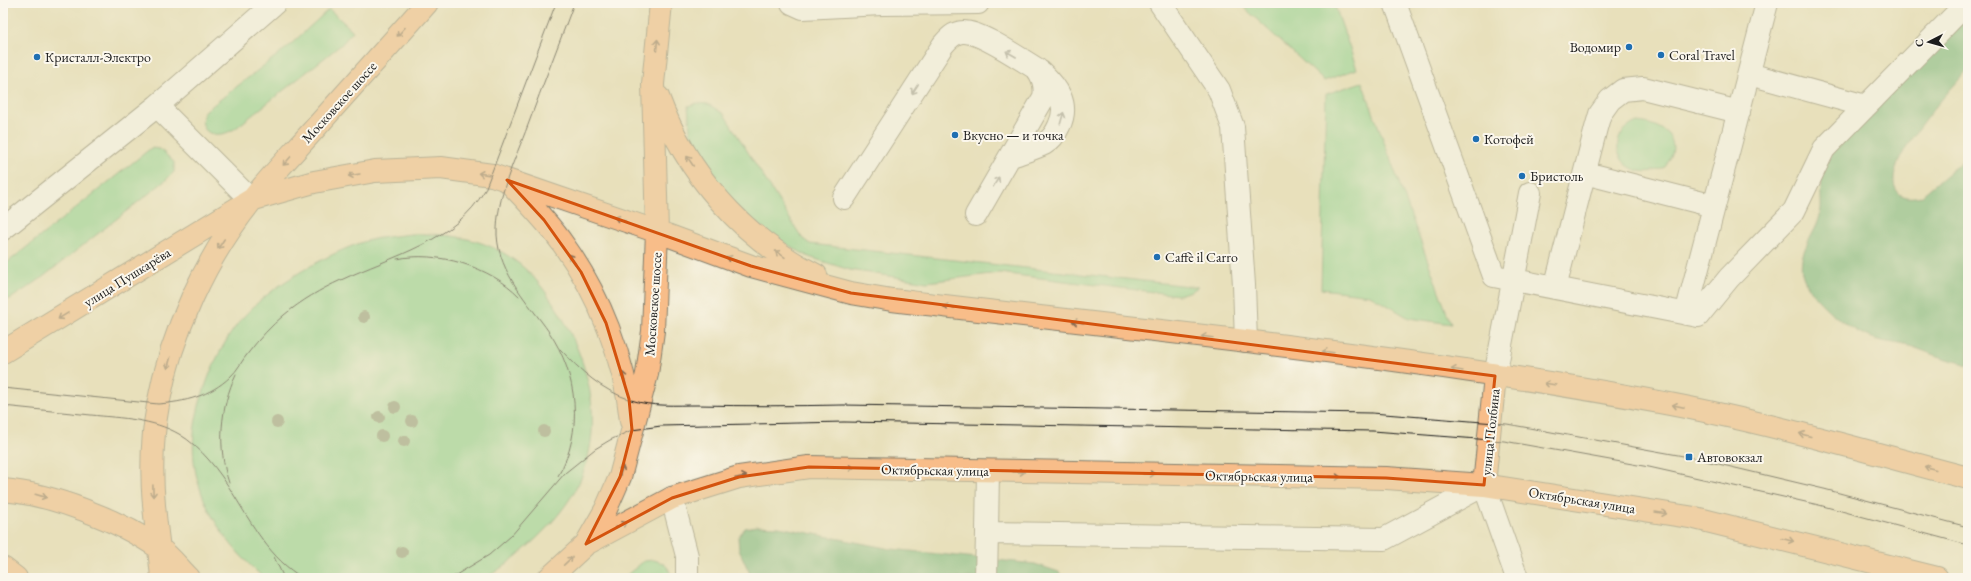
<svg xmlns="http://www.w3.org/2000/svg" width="1971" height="581" font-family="'EB Garamond',serif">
<rect width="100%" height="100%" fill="#fbf7ec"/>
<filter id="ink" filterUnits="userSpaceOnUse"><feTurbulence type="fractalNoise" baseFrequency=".025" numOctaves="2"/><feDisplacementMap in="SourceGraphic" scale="8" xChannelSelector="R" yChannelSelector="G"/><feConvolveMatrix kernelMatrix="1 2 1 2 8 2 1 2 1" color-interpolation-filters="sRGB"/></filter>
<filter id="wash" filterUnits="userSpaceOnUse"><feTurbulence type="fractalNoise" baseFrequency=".012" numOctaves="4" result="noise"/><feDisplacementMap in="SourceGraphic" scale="16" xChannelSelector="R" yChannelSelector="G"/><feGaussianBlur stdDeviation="0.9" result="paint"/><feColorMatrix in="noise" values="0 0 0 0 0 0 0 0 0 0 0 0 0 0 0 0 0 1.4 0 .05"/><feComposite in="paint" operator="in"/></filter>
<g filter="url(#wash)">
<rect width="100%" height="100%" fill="#e8e0bb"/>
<!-- green -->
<path fill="#87d493" stroke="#527858" d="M1239 3H1334L1357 69 1324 81Z
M329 9 353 31 342 44 236 128C220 139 196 137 204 112L289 46Z
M1362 82 1451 324 1409 318 1370 295 1321 289 1326 94Z
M697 103 708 104 724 114 802 238 810 244 1198 287 1192 291 1178 295 999 273 927 282 850 270 809 257 772 236 732 203 707 172 691 141 688 106Z
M1637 122C1664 124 1685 140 1665 167 1624 187 1598 138 1637 122Z
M151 148 160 149 174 162V172L166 180 39 280 10 299H3V266Z
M411 234C446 233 485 238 514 260 533 273 547 293 559 312 589 363 604 420 582 476 566 516 521 556 486 578H264C235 553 210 522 199 485 189 454 193 421 204 390 211 368 222 345 236 326 261 291 325 254 366 241 380 237 396 236 411 234Z
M654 560C665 563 670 567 671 578H623L644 561Z"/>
<!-- forest -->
<path fill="#6db67d" stroke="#44694c" d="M1968 15V70C1949 91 1885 159 1895 187 1900 199 1911 198 1921 196L1968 156V365C1949 360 1931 354 1913 347 1900 343 1887 343 1874 339 1850 331 1808 299 1802 273 1798 252 1813 237 1819 219 1824 204 1818 189 1822 174 1823 167 1829 159 1832 152Z
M757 526 779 527 891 549 1035 564 1059 572 1063 578H752L739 550 738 537 745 528Z"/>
</g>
<g filter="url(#ink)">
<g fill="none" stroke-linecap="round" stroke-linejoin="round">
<defs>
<path id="minor" d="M792 3 803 8 882 4 978 3
M1160 3 1219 90 1233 127 1244 285 1246 341
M1395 3 1494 276 1698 316 1729 278 1794 211 1824 149 1967 3
M1749 74 1866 106
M157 106 251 200
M1012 156C1022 152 1034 149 1044 144 1051 140 1056 133 1059 126 1070 104 1057 87 1041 72
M1585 173 1714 206
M844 198 943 45C948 39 954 32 963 32 980 31 1020 59 1037 69 1043 77 1046 86 1044 97L976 215
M3 229 157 106 275 3
M1555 288 1596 128 1600 114 1610 100 1623 90 1643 88 1739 112
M1686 314 1767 3
M1495 376 1530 193
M988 471 987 533 1384 539 1484 485 1517 578
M672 498 687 556V578
M986 578 987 533"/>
<path id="major" d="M658 97C686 173 743 239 816 275
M509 182C528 202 547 221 563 244 599 294 625 359 631 421
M3 352 251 200 314 182 375 171 441 168 492 175 667 235 751 266 851 293 892 300C1148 330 1405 355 1659 402 1763 421 1865 451 1968 478
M1484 485 1495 376
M3 490C51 494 119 520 159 548 170 556 179 568 189 578
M586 544 672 498 739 477 809 467 1386 478 1484 485 1695 518 1937 578
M3 568 16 578
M162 578C160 553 156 529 154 505 151 472 152 437 158 405 171 333 206 257 252 200 272 174 296 150 318 125 354 84 391 44 427 3
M549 578 586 544 606 509 620 477 647 374 653 331 657 232 653 84 661 3"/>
</defs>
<!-- minor casing -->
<use href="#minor" stroke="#827e6c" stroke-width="24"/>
<!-- major casing -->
<use href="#major" stroke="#827e6c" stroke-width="24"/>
<!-- minor -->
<use href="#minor" stroke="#fff" stroke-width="22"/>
<!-- major -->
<use href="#major" stroke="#f8bd89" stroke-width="22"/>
<!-- tram -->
<path stroke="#1c1c1c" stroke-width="1" d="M397 259C436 250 491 267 519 296
M560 349C581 371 601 390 631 400 652 407 676 405 697 405 746 406 795 406 843 405L1372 413 1507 424 1689 457 1824 489 1968 527
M3 388 158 404C185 402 210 396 230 377 238 370 242 360 249 352 259 339 271 326 284 315 301 301 321 289 341 280 392 256 455 242 485 190L556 3
M3 406C32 409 62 412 91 415 121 418 153 419 179 434 201 447 219 471 232 492 252 524 270 559 303 578
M558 476C584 432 578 374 549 332 529 303 499 274 497 235 496 197 515 160 528 125 543 84 559 44 574 3
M229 483C217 447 220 408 236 374
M274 557 284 578
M451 578 489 555 511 536 565 473 595 449 610 440 632 430 661 426 844 422 1373 431 1504 441 1649 467 1819 505 1968 545"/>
</g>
<!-- trees -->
<g fill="#8c977b">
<circle cx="364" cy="317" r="6"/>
<circle cx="395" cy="407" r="6"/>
<circle cx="379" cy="417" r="6"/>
<circle cx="412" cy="421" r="6"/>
<circle cx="277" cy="422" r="6"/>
<circle cx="544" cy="431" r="6"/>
<circle cx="382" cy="436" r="6"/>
<circle cx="404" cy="441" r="6"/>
<circle cx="402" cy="552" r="6"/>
</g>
<!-- one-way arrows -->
<defs><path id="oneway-shaft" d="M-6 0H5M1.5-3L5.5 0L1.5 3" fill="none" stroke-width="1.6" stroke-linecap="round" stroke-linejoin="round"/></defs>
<g stroke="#8a6c52">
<use href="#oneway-shaft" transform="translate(401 32) rotate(132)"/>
<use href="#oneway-shaft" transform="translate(657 45) rotate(-85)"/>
<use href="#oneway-shaft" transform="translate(287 161) rotate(132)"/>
<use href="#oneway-shaft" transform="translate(690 161) rotate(-124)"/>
<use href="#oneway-shaft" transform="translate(484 174) rotate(-172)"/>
<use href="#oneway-shaft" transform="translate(354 175) rotate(170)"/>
<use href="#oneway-shaft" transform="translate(620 219) rotate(-161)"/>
<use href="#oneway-shaft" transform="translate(221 244) rotate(123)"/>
<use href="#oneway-shaft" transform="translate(780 254) rotate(-146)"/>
<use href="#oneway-shaft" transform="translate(572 259) rotate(-123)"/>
<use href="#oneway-shaft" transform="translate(732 259) rotate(-159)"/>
<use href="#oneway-shaft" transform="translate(949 307) rotate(-173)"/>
<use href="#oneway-shaft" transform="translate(63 316) rotate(148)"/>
<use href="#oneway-shaft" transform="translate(1078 322) rotate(-173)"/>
<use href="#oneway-shaft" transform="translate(1207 337) rotate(-173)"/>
<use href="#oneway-shaft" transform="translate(1328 352) rotate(-173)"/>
<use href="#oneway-shaft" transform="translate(169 363) rotate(105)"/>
<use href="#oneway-shaft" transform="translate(1457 370) rotate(-171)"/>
<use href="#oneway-shaft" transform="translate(624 378) rotate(-104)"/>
<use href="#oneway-shaft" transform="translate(1550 384) rotate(-171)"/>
<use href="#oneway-shaft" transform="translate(1678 406) rotate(-168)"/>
<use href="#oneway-shaft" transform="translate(1805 435) rotate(-165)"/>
<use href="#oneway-shaft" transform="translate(848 468) rotate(1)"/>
<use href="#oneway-shaft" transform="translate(1930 468) rotate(-165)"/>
<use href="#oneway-shaft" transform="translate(621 471) rotate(-75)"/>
<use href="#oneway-shaft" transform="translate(1019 472) rotate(1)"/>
<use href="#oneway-shaft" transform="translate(1149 474) rotate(1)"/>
<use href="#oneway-shaft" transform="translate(741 477) rotate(-12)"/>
<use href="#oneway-shaft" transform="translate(1335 477) rotate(1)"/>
<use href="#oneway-shaft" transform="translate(153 491) rotate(89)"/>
<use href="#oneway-shaft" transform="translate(41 496) rotate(16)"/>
<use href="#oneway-shaft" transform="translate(1661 513) rotate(9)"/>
<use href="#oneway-shaft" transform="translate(621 525) rotate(-28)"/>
<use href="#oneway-shaft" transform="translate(1788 540) rotate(14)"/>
<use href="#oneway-shaft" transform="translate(568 561) rotate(-43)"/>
</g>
<g stroke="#999">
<use href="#oneway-shaft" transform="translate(1011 54) rotate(-150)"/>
<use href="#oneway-shaft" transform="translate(915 89) rotate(123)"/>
<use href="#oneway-shaft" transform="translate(1062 118) rotate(-74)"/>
<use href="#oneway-shaft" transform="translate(996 182) rotate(-59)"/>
</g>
</g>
<!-- marked area -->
<path d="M0 0H1971V581H0ZM507 180 751 266 851 293 1495 376 1484 485 1386 478 809 467 739 477 672 498 586 544 620 477 632 430 629 399 606 323 581 272 544 220Z" fill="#e8e0bb" fill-opacity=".55" fill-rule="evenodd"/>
<path fill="none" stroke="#d4530e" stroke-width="3" stroke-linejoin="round" d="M507 180 751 266 851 293 1495 376 1484 485 1386 478 809 467 739 477 672 498 586 544 620 477 632 430 629 399 606 323 581 272 544 220Z"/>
<!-- markers -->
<g fill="#1f6fb2" stroke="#fbf7ec" stroke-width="1.5">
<circle cx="1629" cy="47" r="4"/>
<circle cx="1661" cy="55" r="4"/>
<circle cx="37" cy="57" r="4"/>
<circle cx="955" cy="135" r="4"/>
<circle cx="1476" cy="139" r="4"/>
<circle cx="1522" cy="176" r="4"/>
<circle cx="1157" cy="257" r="4"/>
<rect x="1685" y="453" width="8" height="8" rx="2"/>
</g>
<g text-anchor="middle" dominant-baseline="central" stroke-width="4" stroke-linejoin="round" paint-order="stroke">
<!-- poi labels -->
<g font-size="14" fill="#1c1c1c" stroke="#fbf7ec" text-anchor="start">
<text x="1621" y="47" text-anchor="end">Водомир</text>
<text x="1669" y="55">Coral Travel</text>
<text x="45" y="57">Кристалл-Электро</text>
<text x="963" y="135">Вкусно — и точка</text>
<text x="1484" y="139">Котофей</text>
<text x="1530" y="176">Бристоль</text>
<text x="1165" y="257">Caffè il Carro</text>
<text x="1697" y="457">Автовокзал</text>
</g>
<!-- street labels -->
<g font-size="14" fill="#1c1c1c" stroke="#fbf7ec">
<text transform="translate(339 102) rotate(-48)">Московское шоссе</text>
<text transform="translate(127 277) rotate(-32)">улица Пушкарёва</text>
<text transform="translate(653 304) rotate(-86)">Московское шоссе</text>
<text transform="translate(1490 432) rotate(-84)">улица Полбина</text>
<text transform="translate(935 470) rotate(1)">Октябрьская улица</text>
<text transform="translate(1259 476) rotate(1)">Октябрьская улица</text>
<text transform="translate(1582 500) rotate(9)">Октябрьская улица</text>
</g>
</g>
<!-- margin -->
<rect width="1971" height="581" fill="none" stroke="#fbf7ec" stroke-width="16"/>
<!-- north arrow -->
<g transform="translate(1929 42) rotate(264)" stroke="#fbf7ec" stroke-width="3" paint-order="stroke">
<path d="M0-3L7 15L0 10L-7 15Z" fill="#1c1c1c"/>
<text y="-6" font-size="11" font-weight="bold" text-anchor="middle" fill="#1c1c1c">С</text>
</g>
</svg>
